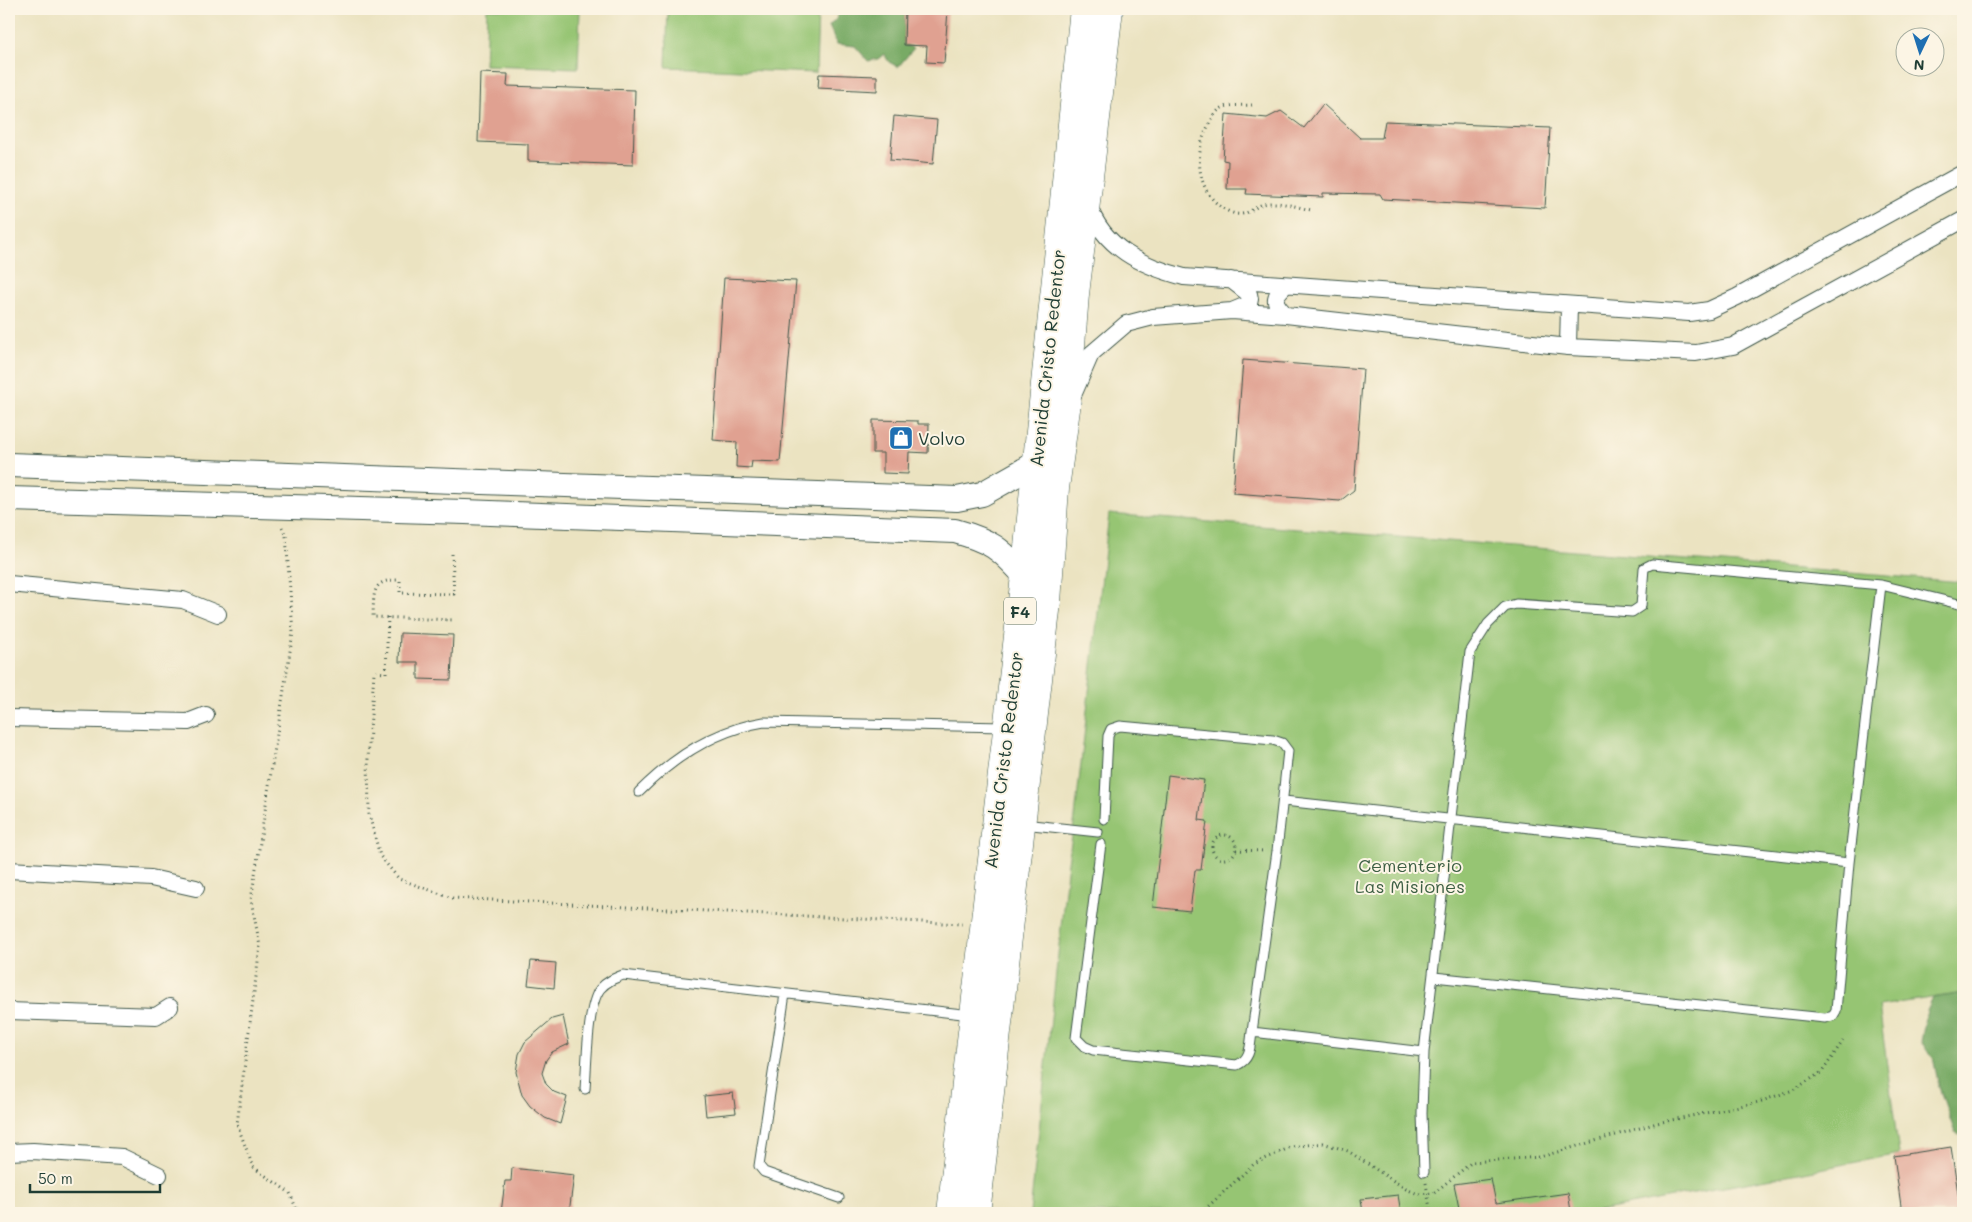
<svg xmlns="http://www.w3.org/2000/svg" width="1972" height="1222" font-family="Mali,sans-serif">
<rect width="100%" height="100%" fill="#fcf5e5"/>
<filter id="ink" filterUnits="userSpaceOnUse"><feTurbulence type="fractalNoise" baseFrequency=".02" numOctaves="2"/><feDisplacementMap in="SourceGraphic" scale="10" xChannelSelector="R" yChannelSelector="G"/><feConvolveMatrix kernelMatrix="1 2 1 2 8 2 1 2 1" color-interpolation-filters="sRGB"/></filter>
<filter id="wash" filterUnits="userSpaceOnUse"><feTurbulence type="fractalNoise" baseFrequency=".0096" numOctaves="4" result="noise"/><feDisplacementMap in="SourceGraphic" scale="20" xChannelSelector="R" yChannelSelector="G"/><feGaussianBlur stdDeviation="1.12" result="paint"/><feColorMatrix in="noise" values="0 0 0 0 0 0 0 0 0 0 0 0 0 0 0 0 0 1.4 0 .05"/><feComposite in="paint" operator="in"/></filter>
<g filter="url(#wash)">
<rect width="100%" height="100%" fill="#ebe3c1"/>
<!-- green -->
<path fill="#96c573" stroke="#5a8154" d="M487 9H580L578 68 485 65Z
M668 9H818L816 73 666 67Z
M1109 514 1963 582V993L1879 1006 1899 1154 1588 1213H1030L1068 862 1075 817Z"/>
<!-- forest -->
<path fill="#78aa65" stroke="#4c744c" d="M834 9H905L904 45 914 48 898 67 889 62 884 54 878 59 868 61 855 46 837 44 829 26 837 18 838 12Z
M1963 993V1136L1955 1133 1939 1087 1933 1057 1921 1042 1927 1011 1933 998Z"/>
<g id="blocks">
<!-- building -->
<path fill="#e0a191" d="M905 9 948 10 944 63 926 62 927 46 904 45Z
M480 73 508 74 507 86 635 90 633 165 528 161V144L478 142Z
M819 74 877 76V91L818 88Z
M1323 104 1360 138H1382L1385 121 1550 128 1545 208 1383 199 1380 194 1323 193V197L1246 194 1247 189H1227L1228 161 1223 160 1226 114 1267 118 1281 111 1304 128Z
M894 116 937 120 933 164 890 160Z
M724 278 796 281 780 462 752 461 751 468 736 467 737 442 713 440Z
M1243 360 1363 369 1354 490 1340 501 1233 493Z
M873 420 918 421V424H929L928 453 909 452 908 474 883 473V453H873Z
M400 633 453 635 451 680 418 679V662H399Z
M1168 775 1204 780 1199 820 1207 821 1201 870H1195L1190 911 1153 907Z
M531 961 556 963 554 988 528 985Z
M563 1016 569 1044 552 1052 546 1060 542 1073 546 1084 554 1092 567 1097 560 1124 545 1118 530 1106 522 1095 516 1072 519 1054 525 1042 552 1019Z
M733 1093 736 1113 706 1116 704 1096Z
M1951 1147 1961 1213H1902L1894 1156Z
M512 1168 574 1175 569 1213H501L505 1181H511Z
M1491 1179 1496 1203 1568 1193 1571 1211 1460 1213 1454 1184Z
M1398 1195 1401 1213H1363L1361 1199Z"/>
</g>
</g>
<g filter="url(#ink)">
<use href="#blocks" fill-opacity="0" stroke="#3e5649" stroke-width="1"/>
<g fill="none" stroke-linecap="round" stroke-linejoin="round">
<defs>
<path id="service" d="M639 792C674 757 714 730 764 722L1004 727
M1284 801 1849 863
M1023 824 1098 832
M1101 844 1076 1038 1084 1046 1093 1050 1237 1065C1251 1059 1250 1046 1252 1032L1277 851 1288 751 1282 743 1273 740 1120 726 1111 729 1108 736 1104 819
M1434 977 1825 1018 1833 1016 1836 1011 1849 863 1881 585
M785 994 759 1166 764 1172 839 1198
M1252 1032 1424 1052
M585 1089C587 1065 587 1006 600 989 607 981 615 978 623 975L971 1015
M1424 1172 1422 1113 1424 1052 1470 652 1488 624 1505 607 1516 604 1632 612 1641 606 1644 568 1652 564 1881 585 1963 605"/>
<path id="minor" d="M1088 204C1103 248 1142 266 1184 277L1689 313 1709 310 1737 297 1963 173
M1231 280 1249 294 1250 299 1249 304 1232 311
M1286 315C1273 302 1272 298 1286 285
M1568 347 1569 305
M1074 393 1091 354 1126 324 1153 317 1232 311 1286 315 1568 347 1696 353 1733 346 1963 220
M9 584 183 600 218 614
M9 718 188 722 206 715
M9 870 151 878 196 888
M9 1011 156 1016 170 1007
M9 1152 33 1151 122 1157 159 1175"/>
<path id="secondary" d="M9 465 957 499 982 494 1035 464
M9 499 465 512 955 531C991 541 1000 548 1025 576"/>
<path id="trunk" d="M951 1213 1025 576 1084 9
M976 1213 1047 602 1055 488 1066 409 1075 294 1109 9"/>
</defs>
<!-- service casing -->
<use href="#service" stroke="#3e5649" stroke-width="11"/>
<!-- minor casing -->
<use href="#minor" stroke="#3e5649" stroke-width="18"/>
<!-- secondary casing -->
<use href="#secondary" stroke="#3e5649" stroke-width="26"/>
<!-- trunk casing -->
<use href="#trunk" stroke="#3e5649" stroke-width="29"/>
<!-- path -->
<path stroke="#3e5649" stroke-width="3" stroke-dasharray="1 4" stroke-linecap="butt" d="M1252 105C1244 106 1230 104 1222 108 1216 111 1213 117 1210 123 1192 152 1196 197 1230 212 1248 220 1253 204 1269 203 1283 202 1297 207 1311 210
M282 527 286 536 293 632 251 900 260 946 237 1124 253 1167 290 1193 298 1213
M452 554 454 594 400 593V580C371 579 374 593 373 617L454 620
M388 617 386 673 374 672 368 759 369 814 380 856 399 879 452 898 962 924
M1212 847a12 12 0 1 1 24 0a12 12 0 1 1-24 0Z
M1236 850 1265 851
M1426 1183 1430 1209
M1201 1213 1254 1164 1291 1147 1323 1143 1348 1151 1406 1189 1418 1194 1434 1193 1472 1162 1540 1157 1657 1123 1759 1102 1793 1090 1822 1072 1843 1041"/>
<!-- service -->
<use href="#service" stroke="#fff" stroke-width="9"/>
<!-- minor -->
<use href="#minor" stroke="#fff" stroke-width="16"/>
<!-- secondary -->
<use href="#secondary" stroke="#fff" stroke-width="24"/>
<!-- trunk -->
<use href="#trunk" stroke="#fff" stroke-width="28"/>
</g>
</g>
<!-- icons -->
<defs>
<symbol id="shop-square" viewBox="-11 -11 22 22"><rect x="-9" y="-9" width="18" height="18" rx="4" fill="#1f6fb2" stroke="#fcf5e5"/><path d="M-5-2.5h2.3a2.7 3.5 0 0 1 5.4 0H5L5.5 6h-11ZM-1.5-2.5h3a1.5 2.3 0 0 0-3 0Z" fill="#fff"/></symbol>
</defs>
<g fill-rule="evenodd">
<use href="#shop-square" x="887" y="424" width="28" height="28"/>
</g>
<g text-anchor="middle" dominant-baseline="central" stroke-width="4" stroke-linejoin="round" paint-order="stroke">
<!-- shield labels -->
<rect fill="#fcf5e5" stroke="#617469" stroke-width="1" x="1004" y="597.5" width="32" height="27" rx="4"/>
<g font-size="16" font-weight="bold" fill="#1f3d34">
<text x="1020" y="611">F4</text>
</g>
<!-- street labels -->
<g font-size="18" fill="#1f3d34" stroke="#fcf5e5">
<text transform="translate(1047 358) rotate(-84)">Avenida Cristo Redentor</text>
<text transform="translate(1003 760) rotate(-83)">Avenida Cristo Redentor</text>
</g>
<!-- poi labels -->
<g font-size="18" fill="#1f3d34" stroke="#fcf5e5" text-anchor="start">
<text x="918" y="438">Volvo</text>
</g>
<!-- park labels -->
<g font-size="18" fill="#3d5f44" stroke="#fcf5e5">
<text x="1410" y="865">Cementerio<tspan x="1410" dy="21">Las Misiones</tspan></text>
</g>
</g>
<!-- margin -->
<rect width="1972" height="1222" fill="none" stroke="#fcf5e5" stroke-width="30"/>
<!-- north arrow -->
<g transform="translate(1920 52) rotate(184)"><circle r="24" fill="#fcf5e5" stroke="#a4ab9e"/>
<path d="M0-4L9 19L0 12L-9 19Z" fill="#1f6fb2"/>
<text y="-8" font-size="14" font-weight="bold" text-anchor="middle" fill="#1f3d34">N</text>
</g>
<!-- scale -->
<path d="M30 1184v8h130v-8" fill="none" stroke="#1f3d34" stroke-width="2.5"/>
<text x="38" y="1184" font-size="15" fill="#1f3d34" stroke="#fcf5e5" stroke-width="4" paint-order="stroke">50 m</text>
</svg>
